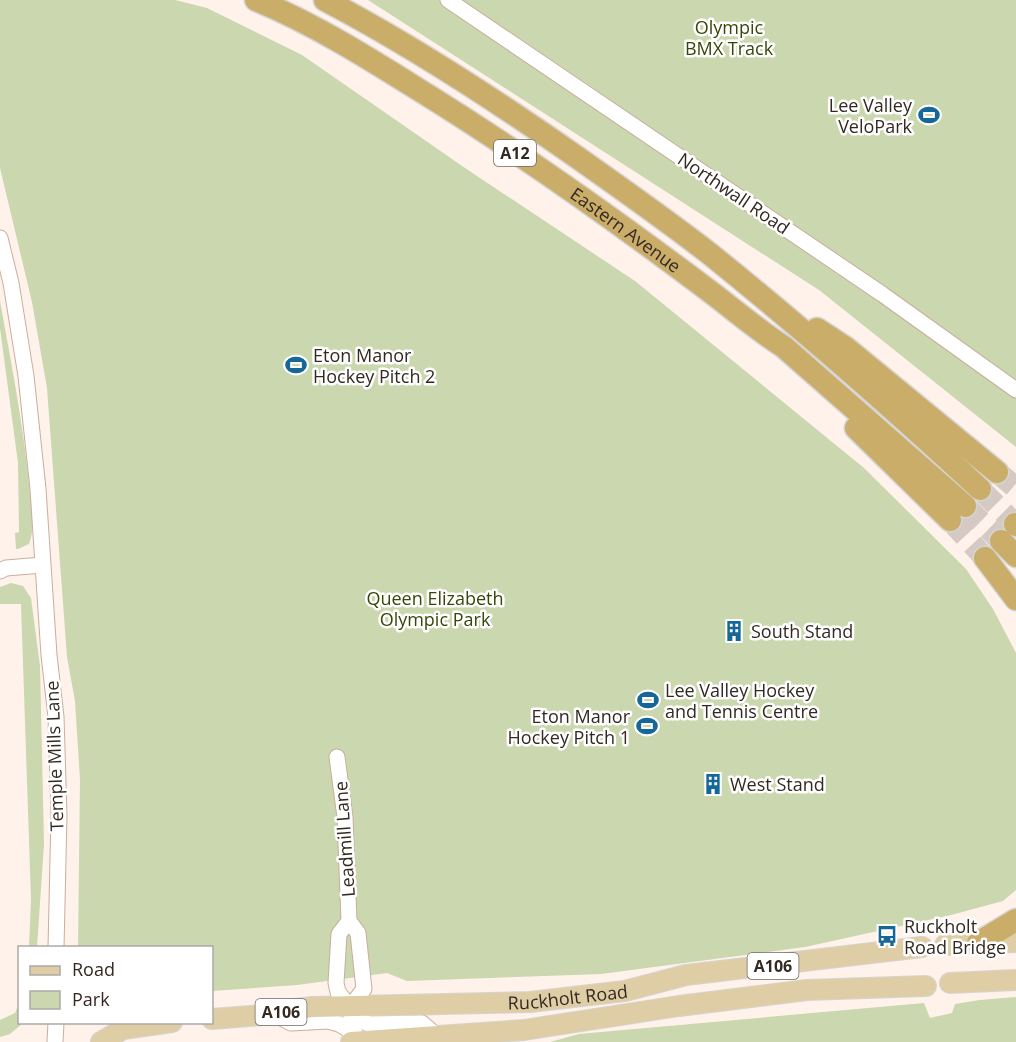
<svg xmlns="http://www.w3.org/2000/svg" width="1016" height="1042" font-family="'Open Sans',sans-serif">
<rect width="100%" height="100%" fill="#fef2eb"/>
<!-- green -->
<path fill="#cad7af" d="M0 0H175L207 8 302 55 465 168 635 281 864 468 966 569 993 609 1016 653V890L1003 901 951 915 805 947 601 974 407 981 387 973 297 985 212 991V948L78 947 80 780 75 701 67 657 47 388 32 302 0 168Z
M368 0H1016V447L819 290Z
M0 301C11 362 23 423 29 484 31 503 36 526 29 544L18 549H16L15 533 19 532 18 463 0 328Z
M11 583 23 586 31 598 40 666 44 844 37 947H29L31 899 21 604H0V587Z
M1016 997V1042H550L579 1034 924 1003 930 1018 952 1013 955 1004 980 1000Z
M19 1003 20 1022 23 1023 10 1034 0 1037V1020L15 1013Z"/>
<g fill="none" stroke-linecap="round" stroke-linejoin="round">
<!-- highway-tunnel -->
<path stroke="#d5cac3" stroke-width="22" stroke-dasharray="22 11" stroke-linecap="butt" d="M997 472 1016 488
M980 489 1015 524
M965 506 1001 541
M950 520 985 558"/>
<defs>
<path id="minor" d="M448 0 882 294 1016 390
M0 238 11 283 26 376 38 489 49 655 56 717 59 815 56 948
M0 571 6 568 43 565
M337 757 345 817 349 921 358 933 364 989 350 1007
M349 921 339 934 336 983 338 992 350 1007 356 1041
M274 1014 291 1023 328 1021 339 1024 354 1033
M351 1017 369 1024 422 1023 438 1037
M55 1042 56 1022"/>
<g id="major">
<path d="M945 945 1016 942"/>
<path d="M950 983 1016 980"/>
<path id="s1" d="M212 1019 274 1014 290 1010 312 1007 530 1002 625 991 686 975 922 947"/>
<path d="M101 1042 123 1029 172 1022"/>
<path d="M351 1042 524 1030 679 1006 807 990 926 986"/>
</g>
<g id="highway">
<path id="s2" d="M256 0C312 23 365 56 416 88 515 149 611 217 704 287 731 307 756 329 784 347L965 506"/>
<path d="M325 0C411 45 492 98 571 153 618 186 665 219 710 254 803 329 893 408 980 489"/>
<path d="M817 329 846 348 997 472"/>
<path d="M856 428 950 520"/>
<path d="M1015 524 1016 525"/>
<path d="M1001 541 1016 556"/>
<path d="M985 558 1016 599"/>
<path d="M978 943 1016 920"/>
</g>
</defs>
<!-- minor casing -->
<use href="#minor" stroke="#c9ae9d" stroke-width="17"/>
<!-- major casing -->
<use href="#major" stroke="#d6d4d3" stroke-width="22"/>
<!-- highway casing -->
<use href="#highway" stroke="#d6d4d3" stroke-width="25"/>
<!-- minor -->
<use href="#minor" stroke="#fff" stroke-width="15"/>
<!-- major -->
<use href="#major" stroke="#dfcea5" stroke-width="20"/>
<!-- highway -->
<use href="#highway" stroke="#c9ad69" stroke-width="22"/>
</g>
<!-- icons -->
<defs>
<symbol id="stadium-bare" viewBox="-9 -9 18 18"><path d="M0-5a6.5 5 0 1 0 0 10a6.5 5 0 1 0 0-10ZM-3.5-1.8h7v3.6h-7Z" fill="#156798" stroke="#fff" stroke-width="2.5" paint-order="stroke"/></symbol>
<symbol id="building-bare" viewBox="-9 -9 18 18"><path d="M-4-6H4V6H1V3H-1V6H-4ZM-2.5-4.3h1.7v1.8h-1.7ZM.8-4.3h1.7v1.8H.8ZM-2.5-1h1.7V.8h-1.7ZM.8-1h1.7V.8H.8Z" fill="#156798" stroke="#fff" stroke-width="2.5" paint-order="stroke"/></symbol>
<symbol id="bus-bare" viewBox="-9 -9 18 18"><path d="M-5-6H5V4H4V6H2V4H-2V6H-4V4H-5ZM-3.5-4V0h7V-4ZM-3.5 1.2v1.5H-2V1.2ZM2 1.2v1.5H3.5V1.2Z" fill="#156798" stroke="#fff" stroke-width="2.5" paint-order="stroke"/></symbol>
</defs>
<g fill-rule="evenodd">
<use href="#stadium-bare" x="914" y="100" width="30" height="30"/>
<use href="#stadium-bare" x="281" y="350" width="30" height="30"/>
<use href="#building-bare" x="719" y="616" width="30" height="30"/>
<use href="#stadium-bare" x="633" y="685" width="30" height="30"/>
<use href="#stadium-bare" x="632" y="711" width="30" height="30"/>
<use href="#building-bare" x="698" y="769" width="30" height="30"/>
<use href="#bus-bare" x="872" y="921" width="30" height="30"/>
</g>
<g text-anchor="middle" dominant-baseline="central" stroke-width="5" stroke-linejoin="round" paint-order="stroke">
<!-- shield labels -->
<g fill="#fff" stroke="#706964" stroke-width="1.5">
<rect x="494" y="140" width="42" height="26" rx="4.5"/>
<rect x="747.5" y="953" width="51" height="26" rx="4.5"/>
<rect x="255.5" y="999" width="51" height="26" rx="4.5"/>
</g>
<g font-size="16" font-weight="bold" fill="#332922">
<text x="515" y="153">A12</text>
<text x="773" y="966">A106</text>
<text x="281" y="1012">A106</text>
</g>
<!-- park labels -->
<g font-size="18" fill="#394608" stroke="#fff">
<text x="729" y="27">Olympic<tspan x="729" dy="21">BMX Track</tspan></text>
<text x="435" y="598">Queen Elizabeth<tspan x="435" dy="21">Olympic Park</tspan></text>
</g>
<!-- poi labels -->
<g font-size="18" fill="#332922" stroke="#fff" text-anchor="start">
<text x="912" y="105" text-anchor="end">Lee Valley<tspan x="912" dy="21">VeloPark</tspan></text>
<text x="313" y="355">Eton Manor<tspan x="313" dy="21">Hockey Pitch 2</tspan></text>
<text x="751" y="631">South Stand</text>
<text x="665" y="690">Lee Valley Hockey<tspan x="665" dy="21">and Tennis Centre</tspan></text>
<text x="630" y="716" text-anchor="end">Eton Manor<tspan x="630" dy="21">Hockey Pitch 1</tspan></text>
<text x="730" y="784">West Stand</text>
<text x="904" y="926">Ruckholt<tspan x="904" dy="21">Road Bridge</tspan></text>
</g>
<!-- street labels -->
<g font-size="18" fill="#332922" stroke="#fff">
<text transform="translate(734 193) rotate(34)">Northwall Road</text>
<text stroke="none"><textPath href="#s2" startOffset="436">Eastern Avenue</textPath></text>
<text transform="translate(54 756) rotate(-92)">Temple Mills Lane</text>
<text transform="translate(344 839) rotate(-94)">Leadmill Lane</text>
<text stroke="none"><textPath href="#s1" startOffset="357">Ruckholt Road</textPath></text>
</g>
</g>
<!-- legend -->
<rect x="18" y="946" width="195" height="78" fill="#ffffff" stroke="#ada9a7" stroke-width="1.5"/>
<rect x="30" y="966" width="30" height="9" fill="#dfcea5" stroke="#ada9a7" stroke-width="1.5"/>
<text x="72" y="976" font-size="18" fill="#332922">Road</text>
<rect x="30" y="991" width="30" height="18" fill="#cad7af" stroke="#ada9a7" stroke-width="1.5"/>
<text x="72" y="1006" font-size="18" fill="#332922">Park</text>
</svg>
